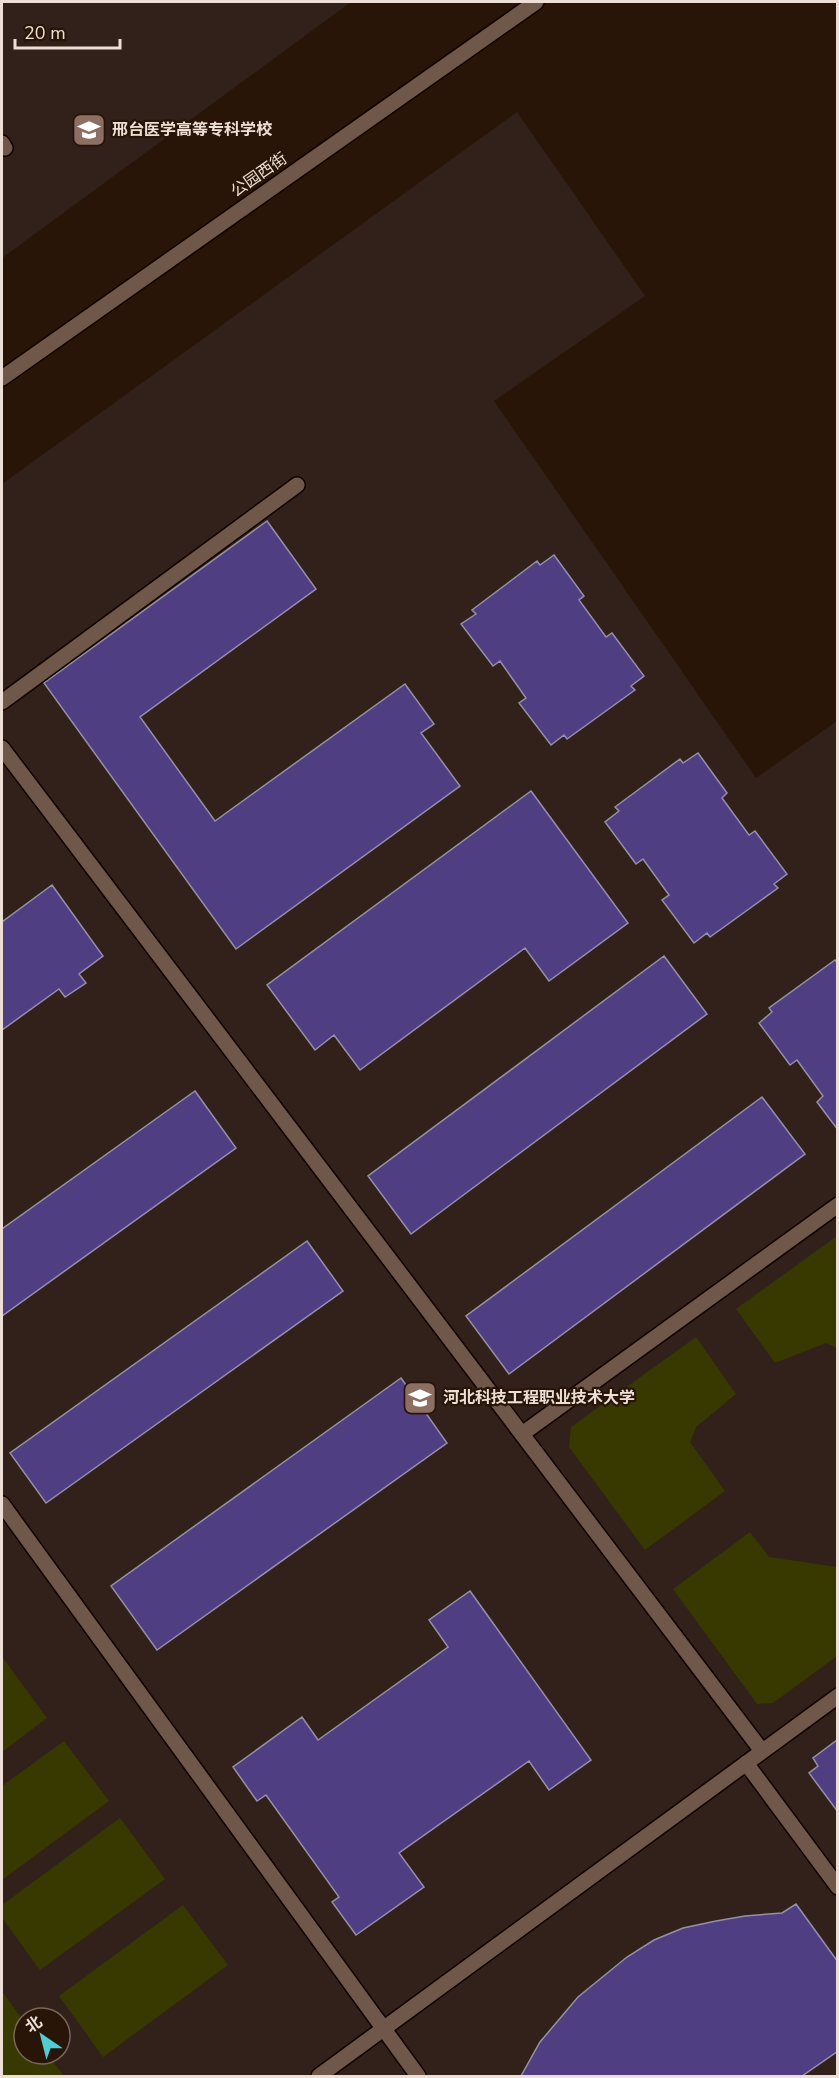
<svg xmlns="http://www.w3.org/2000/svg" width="839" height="2078" font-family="'Nunito Sans','Noto Sans SC',sans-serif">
<rect width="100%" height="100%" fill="#281508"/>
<!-- education -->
<path fill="#32211a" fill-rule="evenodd" d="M2 2H351L2 258Z
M517 112 645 296 494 401 756 778 837 721V2076H2V484ZM24 2018H60V2054H24Z"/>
<!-- green -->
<path fill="#373900" d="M837 1236V1348L826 1343 775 1363 736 1309Z
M696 1337 736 1394 696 1427 690 1442 725 1491 645 1550 569 1447 571 1427Z
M750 1532 769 1557 837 1567V1656L773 1703 757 1704 673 1589Z
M3 1658 47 1718 2 1752V1659Z
M64 1741 109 1801 2 1880V1786Z
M120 1818 165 1879 40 1970 2 1918V1905Z
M183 1905 228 1965 103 2057 59 1996Z
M2 1991 24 2022V2054H47L64 2076H2Z"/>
<!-- building -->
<path fill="#503e82" stroke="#9590aa" stroke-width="1.5" d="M267 521 316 589 140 717 215 821 405 684 434 724 421 733 460 786 236 949 44 683Z
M554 555 584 596 579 600 606 637 612 633 644 676 631 686 635 690 567 739 564 735 551 745 519 703 526 698 500 661 493 666 461 624 476 614 472 610 537 561 540 565Z
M698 753 727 793 722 798 749 835 755 831 787 874 774 884 778 888 710 937 707 933 694 943 662 900 669 895 643 859 636 864 605 822 619 811 615 807 680 759 683 763Z
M531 791 628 923 549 981 525 948 360 1070 334 1035 315 1050 267 985Z
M52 885 103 956 79 974 86 983 65 997 59 989 2 1030V922Z
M664 956 707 1014 411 1234 368 1176Z
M835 960 838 964V1130L817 1102 823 1096 797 1060 790 1065 759 1023 772 1012 769 1008Z
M195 1091 236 1148 2 1316V1229Z
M762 1097 805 1154 509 1374 466 1316Z
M307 1241 343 1291 46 1503 10 1453Z
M401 1378 447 1443 157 1650 111 1586Z
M470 1591 591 1760 549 1790 529 1761 399 1853 424 1887 356 1935 332 1902 339 1897 266 1795 257 1801 233 1767 302 1717 318 1740 448 1647 429 1620Z
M837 1740 838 1741V1812L809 1773 818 1766 813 1758Z
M796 1904 838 1962V2051L802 2076H521L540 2042 578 1997 627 1957 654 1940 683 1928 716 1921 745 1916 782 1913Z"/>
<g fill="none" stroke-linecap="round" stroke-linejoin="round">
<defs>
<path id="lane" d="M2 143 5 148
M2 702 297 485
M2 748 762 1751
M522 1434 838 1205
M2 1504 418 2076
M746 1763 838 1887
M319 2076 838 1696"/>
<path id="secondary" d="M2 378 536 2"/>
</defs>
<!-- lane casing -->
<use href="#lane" stroke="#100200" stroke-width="18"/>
<!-- secondary casing -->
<use href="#secondary" stroke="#100200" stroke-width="18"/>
<!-- lane -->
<use href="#lane" stroke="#6f5749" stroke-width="15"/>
<!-- secondary -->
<use href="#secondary" stroke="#6f5749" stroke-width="15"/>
</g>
<!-- icons -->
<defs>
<symbol id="university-square" viewBox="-11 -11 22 22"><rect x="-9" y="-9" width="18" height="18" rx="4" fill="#8d6e63" stroke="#281508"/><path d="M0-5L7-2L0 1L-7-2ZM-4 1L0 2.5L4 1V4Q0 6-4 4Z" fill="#fff"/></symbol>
</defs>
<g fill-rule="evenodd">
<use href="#university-square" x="70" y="111" width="38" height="38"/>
<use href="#university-square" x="401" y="1379" width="38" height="38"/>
</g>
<g text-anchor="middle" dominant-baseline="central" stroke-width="4.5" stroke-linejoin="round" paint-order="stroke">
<!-- poi labels -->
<g font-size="16" font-weight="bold" fill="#eddfd6" stroke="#281508" text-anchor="start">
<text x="112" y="130">邢台医学高等专科学校</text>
<text x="443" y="1398">河北科技工程职业技术大学</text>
</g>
<!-- street labels -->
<g font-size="16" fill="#eddfd6" stroke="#281508">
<text transform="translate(259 175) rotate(-35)">公园西街</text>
</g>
</g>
<!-- border -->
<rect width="839" height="2078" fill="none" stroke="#eddfd6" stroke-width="6"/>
<!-- north arrow -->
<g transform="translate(42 2036) rotate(325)"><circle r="28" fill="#281508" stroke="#77665a" stroke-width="1.5"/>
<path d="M0-4.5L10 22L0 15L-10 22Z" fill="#51ccd3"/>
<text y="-9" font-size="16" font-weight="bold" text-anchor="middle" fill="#eddfd6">北</text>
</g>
<!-- scale -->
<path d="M15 39v9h105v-9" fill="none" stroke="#eddfd6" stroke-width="3"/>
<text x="24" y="39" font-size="18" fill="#eddfd6" stroke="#281508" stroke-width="4.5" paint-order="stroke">20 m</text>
</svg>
